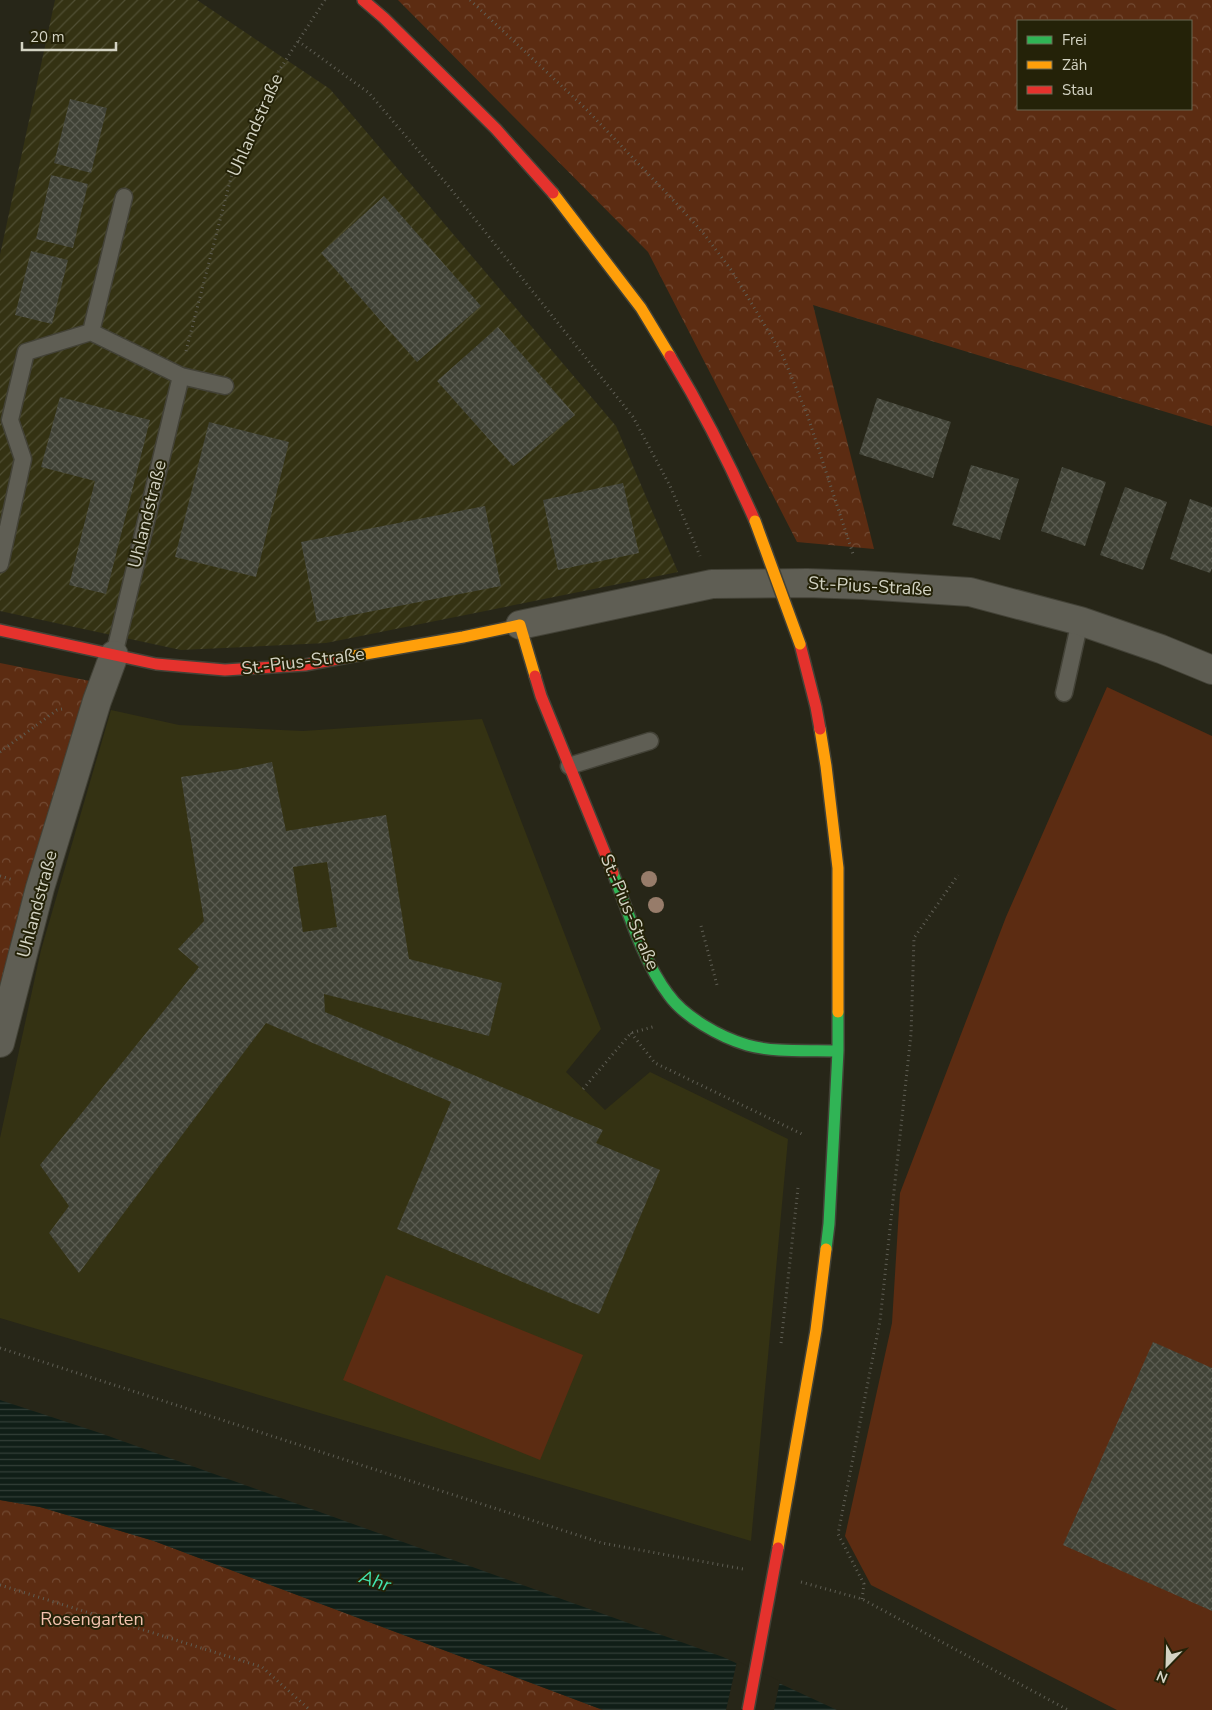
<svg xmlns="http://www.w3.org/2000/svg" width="1212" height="1710" font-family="'Nunito Sans',sans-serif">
<defs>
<pattern id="industrial-furrows" width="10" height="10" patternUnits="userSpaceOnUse" patternTransform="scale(1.25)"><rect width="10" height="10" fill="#343213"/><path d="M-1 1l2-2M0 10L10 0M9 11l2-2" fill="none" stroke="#504f34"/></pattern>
<pattern id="forest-crowns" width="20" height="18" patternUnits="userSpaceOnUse" patternTransform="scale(1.25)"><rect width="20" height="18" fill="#5c2c12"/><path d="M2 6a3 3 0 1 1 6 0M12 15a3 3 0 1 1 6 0" fill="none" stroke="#724a33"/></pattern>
<pattern id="water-rules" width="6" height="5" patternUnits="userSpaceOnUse" patternTransform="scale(1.25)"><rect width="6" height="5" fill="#101e17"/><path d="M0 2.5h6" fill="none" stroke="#323e37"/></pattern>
<pattern id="building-cross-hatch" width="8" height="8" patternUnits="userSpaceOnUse" patternTransform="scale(1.25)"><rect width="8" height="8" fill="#404236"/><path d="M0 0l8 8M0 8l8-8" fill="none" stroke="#5b5c51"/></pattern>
</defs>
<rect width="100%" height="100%" fill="#272618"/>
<!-- built -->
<path fill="#343213" d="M111 710 179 725 303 731 482 719 601 1029 566 1072 605 1110 650 1072 788 1139 751 1541 0 1318V1138L41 950Z"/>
<!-- industrial -->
<path fill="url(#industrial-furrows)" d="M55 0H197L330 89 616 426 678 572 326 643 181 650 0 611V255Z"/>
<!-- forest -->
<path fill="url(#forest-crowns)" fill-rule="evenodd" d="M398 0H1212V426L813 305 874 549 797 542 648 252ZM1191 21V109H1018V21Z
M0 663 90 681 0 995Z
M0 1500 40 1507 154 1541 603 1710H0Z"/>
<!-- pitch -->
<path fill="#5c2c12" d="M1107 687 1212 736V1710H1117L871 1585 845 1536 892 1323 900 1193 1006 917Z
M386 1275 583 1355 540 1460 343 1380Z"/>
<!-- water -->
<path fill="url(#water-rules)" d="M0 1400 100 1433 723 1657 837 1710H603L154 1541 40 1507 0 1500Z"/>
<!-- pier -->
<path fill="#272618" d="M737 1661 780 1681 774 1710H726Z"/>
<!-- building -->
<path fill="url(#building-cross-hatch)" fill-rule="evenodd" d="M70 99 107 108 91 173 54 163Z
M51 175 88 184 73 248 36 239Z
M384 196 481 306 417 362 321 253Z
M31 251 68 260 52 324 15 315Z
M498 327 575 415 513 466 437 381Z
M60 397 150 420 106 594 69 585 95 481 41 467Z
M877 398 951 422 933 478 859 454Z
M209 422 289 442 256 577 175 557Z
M971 465 1019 479 1000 540 952 525Z
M1062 467 1106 482 1085 546 1041 531Z
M623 483 639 553 558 570 543 500Z
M1125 487 1167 502 1143 570 1100 555Z
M1190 499 1212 507V568L1210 573 1170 559Z
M485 506 501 586 317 622 301 542Z
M272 762 286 831 386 815 409 959 502 983 489 1036 324 994 325 1012 603 1130 596 1143 660 1170 599 1314 397 1229 451 1102 266 1023 79 1273 49 1233 69 1206 40 1165 199 967 178 949 204 921 181 777 238 769ZM327 862 337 927 303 932 293 867Z
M1153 1342 1212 1368V1611L1063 1545Z"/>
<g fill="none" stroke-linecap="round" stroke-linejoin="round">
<defs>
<path id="lane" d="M91 332 181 376 225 386
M0 564 23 459 10 420 26 352 91 332 124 197
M114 655 181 376
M1064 693 1080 621
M569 766 650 741"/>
<path id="street" d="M520 625 712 584 807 583 863 585 970 592 1080 621 1161 649 1212 670
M0 1043 40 888 97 701 114 655"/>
<path id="fast" d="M613 873C628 911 643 961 668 994 684 1017 720 1037 747 1045 775 1053 808 1050 838 1051
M826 1249 829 1224 838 1051V1012"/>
<path id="slow" d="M553 193 641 308 670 356
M348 657 463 637 520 625 535 676
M820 729 826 766 838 868V1012
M778 1548 816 1330 826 1249"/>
<path id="jam" d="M363 0 384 18 496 129 553 193
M670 356C702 409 730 464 755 521
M0 630 156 664 225 670 305 665 348 657
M800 644 816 707 820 729
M535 676 541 696 613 873"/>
</defs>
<!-- lane casing -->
<use href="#lane" stroke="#434237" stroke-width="19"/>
<!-- street casing -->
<use href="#street" stroke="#434237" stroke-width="30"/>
<!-- fast casing -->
<use href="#fast" stroke="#434237" stroke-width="14"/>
<!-- slow casing -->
<use href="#slow" stroke="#434237" stroke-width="14"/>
<!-- jam casing -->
<use href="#jam" stroke="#434237" stroke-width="14"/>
<!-- path -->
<path stroke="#5f5e54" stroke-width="3" stroke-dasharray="1 4" stroke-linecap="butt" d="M470 0 585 108 676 203 704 234 732 271 782 354 807 414 853 554
M298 41 369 93 450 188 633 417 670 486 700 556
M186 351 233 170 274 78 325 0
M0 752 57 710 62 709
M0 876 13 880
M701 926 717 985
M631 1033 655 1063 804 1135
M583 1089 631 1033 656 1026
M781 1343 798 1188
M0 1348 602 1543 743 1569
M801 1582 862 1599 1068 1710
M0 1585 262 1667 310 1710
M862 1599 864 1584 838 1534 880 1321 911 1034 914 938 958 875"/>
<!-- lane -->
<use href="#lane" stroke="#5f5e54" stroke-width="16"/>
<!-- street -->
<use href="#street" stroke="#5f5e54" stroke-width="28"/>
<!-- fast -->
<use href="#fast" stroke="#30b455" stroke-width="11"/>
<!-- slow -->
<use href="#slow" stroke="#ff9f0a" stroke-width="11"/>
<!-- jam -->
<use href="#jam" stroke="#e5322d" stroke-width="11"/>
<defs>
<path id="slow-bridge" d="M755 521 800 644"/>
<path id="jam-bridge" d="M748 1710 778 1548"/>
</defs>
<!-- slow-bridge casing -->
<use href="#slow-bridge" stroke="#434237" stroke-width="14" stroke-linecap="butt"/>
<!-- jam-bridge casing -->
<use href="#jam-bridge" stroke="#434237" stroke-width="14" stroke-linecap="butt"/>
<!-- slow-bridge -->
<use href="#slow-bridge" stroke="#ff9f0a" stroke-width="11"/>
<!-- jam-bridge -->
<use href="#jam-bridge" stroke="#e5322d" stroke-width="11"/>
</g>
<!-- trees -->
<g fill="#977c6a">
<circle cx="649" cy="879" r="8"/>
<circle cx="656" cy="905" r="8"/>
</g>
<g text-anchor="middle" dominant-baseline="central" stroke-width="4" stroke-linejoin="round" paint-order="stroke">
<!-- street labels -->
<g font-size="18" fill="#d3d3c3" stroke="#242208">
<text transform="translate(255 125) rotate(-66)">Uhlandstraße</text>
<text transform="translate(147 514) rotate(-76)">Uhlandstraße</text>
<text transform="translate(870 586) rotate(3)">St.-Pius-Straße</text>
<text transform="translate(303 661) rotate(-7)">St.-Pius-Straße</text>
<text transform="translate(37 904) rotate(-75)">Uhlandstraße</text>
<text transform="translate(630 912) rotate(67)">St.-Pius-Straße</text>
</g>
<!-- park labels -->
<g font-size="18" fill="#f2c2ae" stroke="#242208">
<text x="92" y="1619">Rosengarten</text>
</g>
<!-- water labels -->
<g font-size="19" font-style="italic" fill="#42e5af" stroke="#242208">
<text transform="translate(375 1581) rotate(18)">Ahr</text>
</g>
</g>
<!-- legend -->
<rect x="1017" y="20" width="175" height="90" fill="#242208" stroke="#6a6953"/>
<rect x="1027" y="36" width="25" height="8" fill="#30b455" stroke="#6a6953"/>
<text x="1062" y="45" font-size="15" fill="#d3d3c3">Frei</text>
<rect x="1027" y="61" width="25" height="8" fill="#ff9f0a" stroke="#6a6953"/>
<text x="1062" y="70" font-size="15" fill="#d3d3c3">Zäh</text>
<rect x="1027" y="86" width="25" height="8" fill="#e5322d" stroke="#6a6953"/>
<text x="1062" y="95" font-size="15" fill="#d3d3c3">Stau</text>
<!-- north arrow -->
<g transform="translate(1167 1665) rotate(203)" stroke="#242208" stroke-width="4" paint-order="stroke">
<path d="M0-4L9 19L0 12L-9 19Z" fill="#d3d3c3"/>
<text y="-8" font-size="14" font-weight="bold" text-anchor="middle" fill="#d3d3c3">N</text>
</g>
<!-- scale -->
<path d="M22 42v8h94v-8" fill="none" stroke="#d3d3c3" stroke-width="2.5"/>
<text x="30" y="42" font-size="15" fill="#d3d3c3" stroke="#242208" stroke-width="4" paint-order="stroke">20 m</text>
</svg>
